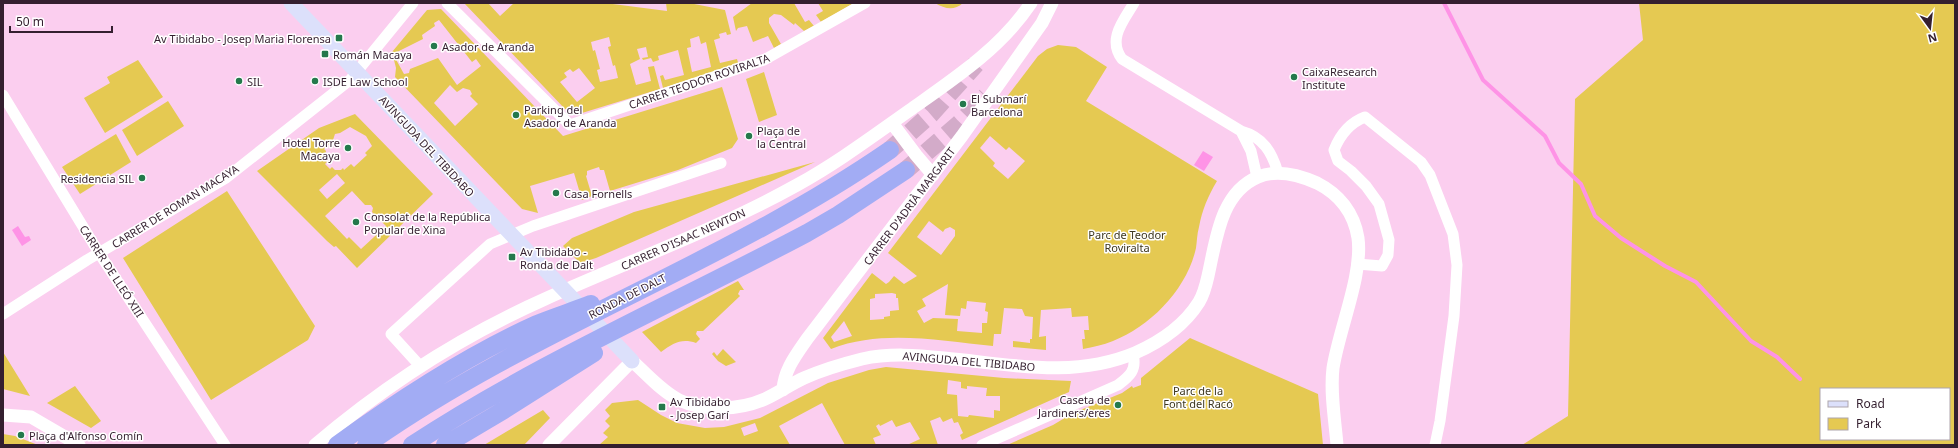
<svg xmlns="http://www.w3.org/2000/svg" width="1958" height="448" font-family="'Noto Sans',sans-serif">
<rect width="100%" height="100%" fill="#fbceef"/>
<!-- green -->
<path fill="#e5c952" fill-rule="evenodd" d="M464 3H488L500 16 514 3H605L667 11 666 3H689L725 10 731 34 727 35 726 32 719 34 720 38 714 40 720 63 737 59 739 66 663 88 660 76 663 75 665 80 684 75 678 50 658 56 659 60 653 62 651 58 643 60 642 58 648 57 646 47 637 49 640 59 630 64 636 85 651 81 648 67 654 66 660 89 582 113 565 109ZM699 36 701 44 706 42 711 67 692 72 687 48 691 47 690 39ZM609 37 611 46 608 47 613 66 615 65 618 78 600 82 597 70 600 69 595 50 593 51 591 42ZM579 68 595 88 577 102 560 82 567 77 564 73 570 69 573 72Z
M752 3H794L805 22 809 20 814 26 804 31 795 23 794 25 781 15 774 14 769 18V23L781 44 774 48 768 36 753 42 747 26 738 28 736 31 733 17Z
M818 3H854L821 22 816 15 823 11Z
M935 3H963C954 11 945 9 935 3Z
M1639 3H1955V445H1522L1568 416 1575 99 1643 40ZM1821 389H1949V439H1821Z
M441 9 563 136 722 87 738 139 732 148 678 170 610 191 604 170H600L599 167 587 171V175L586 176 592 196 582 200 574 173 530 186 538 213 522 209 395 77 396 68 392 52 427 10ZM439 20 472 62 476 59 481 66 457 85 438 58 410 69 409 73 404 74 393 54 423 39 422 35 435 26 434 23ZM450 85 457 92 463 88 470 90 472 94 470 96 478 104 455 126 434 103Z
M1058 45 1076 47 1107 67 1086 101 1217 181C1208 196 1202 210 1199 227 1197 234 1197 241 1196 248 1187 289 1151 326 1113 341 1103 345 1093 347 1083 349L1082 339H1085L1084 330H1089L1088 316 1072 317 1071 308 1041 310 1039 337 1046 336V350L1013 347V341L1030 343V339H1032L1033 317 1025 316 1022 309 1004 308 1001 334H994L993 346C939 341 883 329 831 349L823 338 872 273 886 284 889 282 894 276 904 284 917 276 888 253 1038 56 1047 49ZM990 136 1006 150 1009 147 1025 161 1008 179 993 166 995 163 980 148ZM929 221 943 232 945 229 950 227 955 230V236L941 255 917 237ZM948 284 945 315 960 316 961 308 966 309 967 301 986 303 985 311 988 312 987 323H982V333L957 331 958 319 933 318 924 323 917 311 926 306 922 299ZM892 293 896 294V298H898L899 310 890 311V316L884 317V319L870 320V299L875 298V294ZM844 321 852 336 834 342 831 337Z
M138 60 163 97 105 133 84 98 110 83 107 77Z
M764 72 777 115 759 122 746 79Z
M168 101 184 126 137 156 122 130Z
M355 114 433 194 357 268 336 246 334 247 327 241 257 171 319 128ZM350 127 366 136 372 146 365 153 367 155 354 167 351 164 344 170 343 168 341 170H335L332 167 330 169 325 164 327 162 324 159 326 151 324 149 333 140 335 134 340 133ZM337 174 345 183 327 199 319 190ZM352 191 365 205H371L373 208 372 212 386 226 361 249 349 237 347 239 325 216Z
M116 134 131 162 80 194 62 167Z
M815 162 596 258 580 263 563 246 572 238 634 212Z
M227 191 315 326 308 340 211 400 123 258Z
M738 281 744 290H740L738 294 740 296 703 331H697L696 334 700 339 696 343C682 338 673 343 661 352L642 332Z
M1190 338 1318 394 1323 445H1007L1053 425 1073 413 1122 393 1132 386 1133 388 1141 385V378Z
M723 349 736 362 726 366 718 361 712 354 714 352 717 356Z
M3 352 30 396 3 389Z
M886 367 1004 378 1071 381 1069 392 962 440 960 435 963 433 958 422 954 423 952 418 943 422 940 417 930 421 938 445H907L920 439 910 422 896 427 892 420 880 426 879 424 876 426 881 435 873 438 876 445H845L822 403 779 426 790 445H599L608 437 603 433 610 426 605 421 610 416 605 410 612 403 638 400 661 415 677 423 705 428 724 427 760 418 828 383 869 370ZM948 380 961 382V388L967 389V386L987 388 986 396H1000V411L994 410V418L969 415 968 417 958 416 957 395 947 394ZM755 423 758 431 744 436 741 428Z
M75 386 101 421 91 428 47 403Z
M543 410 550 418 524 445H484Z
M3 434 15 436 38 445H3Z"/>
<!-- water -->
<path fill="#fe93e6" d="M1203 151 1213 157 1204 171 1194 165Z
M18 226 25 237 29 236 31 240 22 246 12 230Z"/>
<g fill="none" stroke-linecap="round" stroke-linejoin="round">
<!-- stream -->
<path stroke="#fe93e6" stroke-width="4" d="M1444 3 1483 80 1545 136 1559 163 1581 184 1595 216 1621 238 1665 266 1696 282 1751 341 1777 357 1800 379"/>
<!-- trunk-tunnel -->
<path stroke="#d3abc9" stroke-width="18" stroke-dasharray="18 9" stroke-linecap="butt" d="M890 150 931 114 976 64
M906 170 960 123 986 96"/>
<!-- minor -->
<path stroke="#fff" stroke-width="11" d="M447 3 570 125 764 60 865 3
M1134 3C1124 20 1107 39 1122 59L1241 131C1263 137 1272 152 1278 173
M3 95 99 253 225 445
M1241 131 1251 151 1257 177
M1357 264 1382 266 1388 255 1389 240 1379 204 1366 186 1351 171 1338 161 1334 150C1340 135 1349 123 1365 117L1421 162 1430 175 1453 234 1457 265 1454 316 1440 421 1435 445
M3 314 87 260 226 178 350 80 413 3
M421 367 391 334 490 244 533 226 721 163
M982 445 1118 385C1130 376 1137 370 1133 354"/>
<!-- tertiary -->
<path stroke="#fff" stroke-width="13" d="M892 123 916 155 933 175
M783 390C784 370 796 355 807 339L962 136 1042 23 1052 3
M3 415 31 417 79 445
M315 445C384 386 462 336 545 299 629 261 716 230 797 185 837 163 873 136 910 110 954 79 1001 48 1031 3
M549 445 632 361C647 374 661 391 679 400 704 412 740 410 765 399 778 393 791 384 804 378 822 370 842 364 862 359 889 353 917 355 944 358 1009 364 1073 379 1135 353 1160 342 1184 326 1199 302 1204 294 1206 285 1208 276 1216 241 1220 193 1258 177 1277 169 1299 175 1317 183 1339 194 1354 213 1358 238 1363 275 1339 329 1333 368 1330 393 1335 420 1337 445"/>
<!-- secondary -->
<path stroke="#dce0fb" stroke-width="15" d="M291 3 632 361"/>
<!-- trunk -->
<path stroke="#a2acf4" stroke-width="18" d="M337 445C399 400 466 356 537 324 554 317 573 311 591 304
M366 445C530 329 725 264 890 150
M412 445C537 363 675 303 807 233L838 215 906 170
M445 445 504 410 594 353"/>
</g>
<!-- markers -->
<g fill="#24794c" stroke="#fff" stroke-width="1.5">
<rect x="335" y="34" width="8" height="8" rx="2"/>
<circle cx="434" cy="46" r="4"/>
<rect x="321" y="50" width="8" height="8" rx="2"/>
<circle cx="1294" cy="77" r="4"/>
<circle cx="239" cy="81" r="4"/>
<circle cx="315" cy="81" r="4"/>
<circle cx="963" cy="104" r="4"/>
<circle cx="516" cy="115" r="4"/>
<circle cx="749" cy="136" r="4"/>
<circle cx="348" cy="148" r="4"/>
<circle cx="142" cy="178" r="4"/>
<circle cx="556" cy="193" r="4"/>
<circle cx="356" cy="222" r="4"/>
<rect x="508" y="253" width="8" height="8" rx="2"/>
<circle cx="1118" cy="405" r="4"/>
<rect x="658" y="403" width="8" height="8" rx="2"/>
<circle cx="21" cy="435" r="4"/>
</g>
<g text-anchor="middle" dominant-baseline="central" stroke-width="3" stroke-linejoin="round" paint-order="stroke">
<!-- poi labels -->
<g font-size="11" fill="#341f2f" stroke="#fff" text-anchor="start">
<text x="331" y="38" text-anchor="end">Av Tibidabo - Josep Maria Florensa</text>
<text x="442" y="46">Asador de Aranda</text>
<text x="333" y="54">Román Macaya</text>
<text x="1302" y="71">CaixaResearch<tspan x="1302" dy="13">Institute</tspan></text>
<text x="247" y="81">SIL</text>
<text x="323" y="81">ISDE Law School</text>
<text x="971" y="98">El Submarí<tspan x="971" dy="13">Barcelona</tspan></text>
<text x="524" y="109">Parking del<tspan x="524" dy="13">Asador de Aranda</tspan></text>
<text x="757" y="130">Plaça de<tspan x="757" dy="13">la Central</tspan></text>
<text x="340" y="142" text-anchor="end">Hotel Torre<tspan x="340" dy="13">Macaya</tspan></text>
<text x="134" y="178" text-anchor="end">Residencia SIL</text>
<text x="564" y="193">Casa Fornells</text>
<text x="364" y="216">Consolat de la República<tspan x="364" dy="13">Popular de Xina</tspan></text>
<text x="520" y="251">Av Tibidabo -<tspan x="520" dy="13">Ronda de Dalt</tspan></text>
<text x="1110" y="399" text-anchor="end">Caseta de<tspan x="1110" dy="13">Jardiners/eres</tspan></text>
<text x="670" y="401">Av Tibidabo<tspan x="670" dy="13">- Josep Garí</tspan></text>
<text x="29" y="435">Plaça d'Alfonso Comín</text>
</g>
<!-- street labels -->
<g font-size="11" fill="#341f2f" stroke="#fff">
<text transform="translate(699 81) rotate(-19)">CARRER TEODOR ROVIRALTA</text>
<text transform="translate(427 146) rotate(47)">AVINGUDA DEL TIBIDABO</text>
<text transform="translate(175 206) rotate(-32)">CARRER DE ROMAN MACAYA</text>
<text transform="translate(909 206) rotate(-53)">CARRER D'ADRIÀ MARGARIT</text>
<text transform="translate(683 239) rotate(-24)">CARRER D'ISAAC NEWTON</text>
<text transform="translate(112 271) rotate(57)">CARRER DE LLEÓ XIII</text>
<text transform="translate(627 296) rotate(-27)">RONDA DE DALT</text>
<text transform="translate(969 361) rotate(5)">AVINGUDA DEL TIBIDABO</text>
</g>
<!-- park labels -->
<g font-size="11" fill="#3d371f" stroke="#fff">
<text x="1127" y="234">Parc de Teodor<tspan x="1127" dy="13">Roviralta</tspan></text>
<text x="1198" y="390">Parc de la<tspan x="1198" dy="13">Font del Racó</tspan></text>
</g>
</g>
<!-- border -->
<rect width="1958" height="448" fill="none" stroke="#341f2f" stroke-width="8"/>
<!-- legend -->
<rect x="1820" y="388" width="130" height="52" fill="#ffffff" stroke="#aea5ac"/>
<rect x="1828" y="401" width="20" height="6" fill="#dce0fb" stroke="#aea5ac"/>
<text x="1856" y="408" font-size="12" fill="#341f2f">Road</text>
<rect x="1828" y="418" width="20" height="12" fill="#e5c952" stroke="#aea5ac"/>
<text x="1856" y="428" font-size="12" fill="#341f2f">Park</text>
<!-- north arrow -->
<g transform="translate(1930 28) rotate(165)" stroke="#ffffff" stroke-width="3" paint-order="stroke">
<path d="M0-3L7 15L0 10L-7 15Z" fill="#341f2f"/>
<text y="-6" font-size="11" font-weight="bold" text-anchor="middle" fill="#341f2f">N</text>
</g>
<!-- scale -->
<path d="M10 26v6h102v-6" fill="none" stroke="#341f2f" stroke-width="2"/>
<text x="16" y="26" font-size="12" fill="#341f2f" stroke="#ffffff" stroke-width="3" paint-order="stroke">50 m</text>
</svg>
